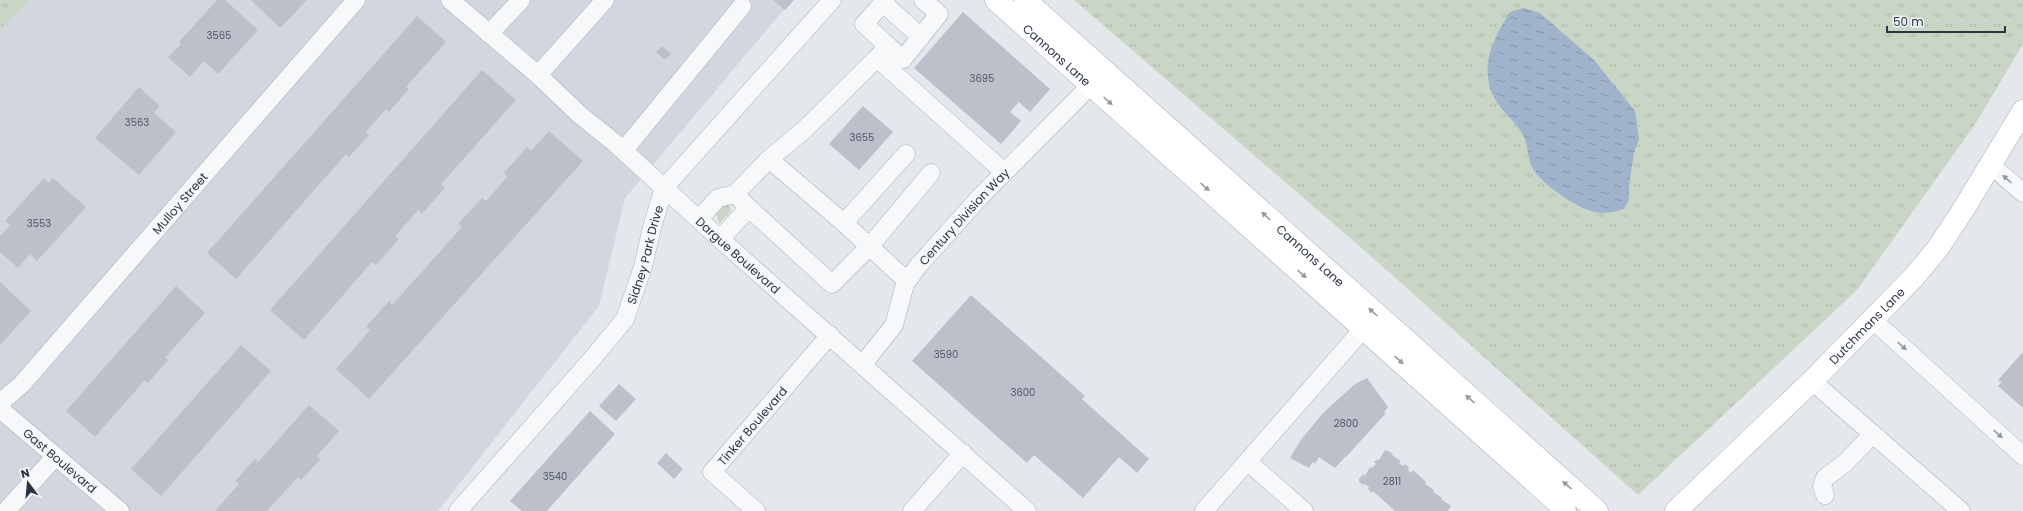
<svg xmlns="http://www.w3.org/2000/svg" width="2023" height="511" font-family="Poppins,sans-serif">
<defs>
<pattern id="grass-tufts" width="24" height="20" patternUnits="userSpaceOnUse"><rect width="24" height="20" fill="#c9d6c5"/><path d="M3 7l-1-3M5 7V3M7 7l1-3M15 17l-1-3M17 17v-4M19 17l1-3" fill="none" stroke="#adb8ab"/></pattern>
<pattern id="water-ripples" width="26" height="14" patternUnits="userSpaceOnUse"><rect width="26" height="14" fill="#9fb4cc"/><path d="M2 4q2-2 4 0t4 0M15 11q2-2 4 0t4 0" fill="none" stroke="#8293a7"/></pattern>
</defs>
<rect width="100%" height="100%" fill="#e4e7ec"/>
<!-- built -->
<path fill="#d2d6de" d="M0 0H792L625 198 599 306 438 511H0Z"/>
<!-- grass -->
<path fill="url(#grass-tufts)" d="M0 0H30L0 29Z
M1074 0H2023V44L1976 123 1857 290 1638 495 1372 257Z
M729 205 731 211 719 224 716 213 720 206Z"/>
<!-- water -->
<path fill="url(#water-ripples)" d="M1524 8 1540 13 1595 61 1635 111 1639 139 1634 153 1629 185V200L1624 209C1613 212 1602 215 1591 211 1574 206 1538 182 1531 165 1527 154 1528 141 1520 130 1507 112 1490 102 1488 77 1485 53 1498 31 1510 12Z"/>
<!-- building -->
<path fill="#bbc0ca" d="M217 0H225L258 30 218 74 204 61 190 77 168 57 181 44 179 42Z
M251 0H307L280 28Z
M773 0H794L785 10Z
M963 12 1050 89 1030 112 1019 102 1010 112 1021 121 1001 144 914 68Z
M417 16 446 42 406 87 409 89 389 112 386 109 366 132 369 135 349 157 346 154 236 279 207 253Z
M662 46 671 54 665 60 656 52Z
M482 70 516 100 441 184 445 188 422 214 418 210 395 236 399 239 376 265 372 262 304 340 270 310Z
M139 87 160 106 154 113 176 132 139 175 95 138Z
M863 106 893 132 859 170 829 144Z
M549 131 583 161 369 399 336 369 370 330 366 327 389 301 392 305 462 227 458 224 482 198 486 201 507 177 504 173 527 147 531 151Z
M44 178 49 183 53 178 86 207 37 261 30 254 18 268 0 252V236L10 225 5 221Z
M0 282 31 311 0 345Z
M176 286 205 313 165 358 168 360 148 383 145 380 95 437 66 411Z
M971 295 1085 396 1082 399 1149 459 1137 473 1119 457 1083 498 1034 455 1027 463 912 361Z
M241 345 271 371 161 496 131 469Z
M2023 352V408L1998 386 2002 382 1998 380Z
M1367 378 1388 407 1384 412 1386 413 1346 457V456L1335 468 1319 457 1315 464 1313 462 1309 468 1290 458 1300 441 1323 413 1355 384Z
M619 384 636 399 616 421 599 406Z
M309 405 339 431 317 456 321 459 301 480 298 477 267 511H215L239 484 235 481 255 459 258 462Z
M590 411 615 434 547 511H522L510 501Z
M1385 450 1392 453 1391 454 1401 461 1399 463 1403 466 1405 464 1409 468 1408 470 1411 473 1413 470 1426 482 1425 484 1434 490 1433 492 1442 498 1441 499 1451 506 1448 511H1395L1373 491 1372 493 1368 489 1369 487 1365 484 1364 485 1359 482V479L1363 474 1365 476 1370 467 1372 468 1376 464 1374 462 1378 459 1379 460Z
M666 453 683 469 674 479 657 463Z"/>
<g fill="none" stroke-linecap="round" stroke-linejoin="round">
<defs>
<g id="minor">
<path id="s1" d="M450 0 538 75 580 115 615 143 720 239 1027 511"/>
<path d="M886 0 864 24 888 46"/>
<path d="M883 3 921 37"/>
<path d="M489 34 521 0"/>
<path d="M877 58 888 46 903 59 939 14 923 0"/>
<path d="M538 75 605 0"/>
<path d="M624 150 742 6"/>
<path d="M769 159 804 130 877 58 1004 172"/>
<path d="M1991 165 2023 193"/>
<path d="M749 208 832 284 870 246 931 173"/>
<path d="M699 219 718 198 735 194"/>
<path d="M844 223 906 154"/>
<path d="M720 239 749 208 735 194 769 159 844 223 907 281"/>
<path d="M1873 320 2023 456"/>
<path id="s2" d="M863 364 894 325 905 284 919 265 980 197 1091 85"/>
<path d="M1812 381 1961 511"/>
<path id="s3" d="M0 403 22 384 356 0"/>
<path id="s4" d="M0 409 120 511"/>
<path d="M1248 462 1304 511"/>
<path d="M1825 495 1822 487 1825 478 1845 463 1873 434"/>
<path d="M6 511 55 457"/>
<path id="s5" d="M458 511 592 359 625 319 643 267 652 227 664 188 832 0"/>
<path id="s6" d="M756 511 712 472 830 335"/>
<path d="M912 511 963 453"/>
<path d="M1204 511 1364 328"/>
</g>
<g id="major">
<path id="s7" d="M996 0 1554 499 1565 511"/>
<path id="s8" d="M1025 0 1597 511"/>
<path id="s9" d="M1676 511 1812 381 1914 277 1938 248 1963 210 2023 111"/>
</g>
</defs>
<!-- minor casing -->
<use href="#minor" stroke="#a9aeb7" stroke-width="19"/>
<!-- major casing -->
<use href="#major" stroke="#a3abb8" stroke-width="23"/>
<!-- minor -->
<use href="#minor" stroke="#f7f8fa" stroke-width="18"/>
<!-- major -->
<use href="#major" stroke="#fff" stroke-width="22"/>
</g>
<!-- one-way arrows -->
<defs><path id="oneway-solid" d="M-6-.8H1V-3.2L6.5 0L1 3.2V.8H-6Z"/></defs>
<g fill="#959aa2">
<use href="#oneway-solid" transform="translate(1108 101) rotate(42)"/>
<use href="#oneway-solid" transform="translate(1205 187) rotate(42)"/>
<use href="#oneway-solid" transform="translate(1266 216) rotate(-138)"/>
<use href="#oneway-solid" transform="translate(1302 274) rotate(42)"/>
<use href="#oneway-solid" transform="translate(1373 312) rotate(-138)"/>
<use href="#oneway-solid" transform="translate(1399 360) rotate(42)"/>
<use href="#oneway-solid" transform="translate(1470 399) rotate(-138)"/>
<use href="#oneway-solid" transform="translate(1567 485) rotate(-138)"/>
</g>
<g fill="#9196a0">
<use href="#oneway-solid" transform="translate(2007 179) rotate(-138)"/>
<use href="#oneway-solid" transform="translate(1902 346) rotate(42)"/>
<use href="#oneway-solid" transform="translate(1998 434) rotate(42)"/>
</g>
<g text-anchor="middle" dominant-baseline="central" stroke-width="3" stroke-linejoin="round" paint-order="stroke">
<!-- number labels -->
<g font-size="10" fill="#4f5766">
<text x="219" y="35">3565</text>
<text x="982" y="78">3695</text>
<text x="137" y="122">3563</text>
<text x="862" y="137">3655</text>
<text x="39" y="223">3553</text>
<text x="946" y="354">3590</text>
<text x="1023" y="392">3600</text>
<text x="1346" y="423">2800</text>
<text x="555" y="476">3540</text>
<text x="1392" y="481">2811</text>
</g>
<!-- street labels -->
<g font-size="12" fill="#2b3445" stroke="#f4f6f9">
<text stroke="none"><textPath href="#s7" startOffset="82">Cannons Lane</textPath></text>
<text stroke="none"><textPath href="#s3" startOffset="269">Mulloy Street</textPath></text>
<text stroke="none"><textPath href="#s2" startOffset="182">Century Division Way</textPath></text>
<text stroke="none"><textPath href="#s5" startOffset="322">Sidney Park Drive</textPath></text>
<text stroke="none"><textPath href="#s1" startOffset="385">Dargue Boulevard</textPath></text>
<text stroke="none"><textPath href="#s8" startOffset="383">Cannons Lane</textPath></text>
<text stroke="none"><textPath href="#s9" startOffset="266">Dutchmans Lane</textPath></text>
<text stroke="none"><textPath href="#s6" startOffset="120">Tinker Boulevard</textPath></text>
<text stroke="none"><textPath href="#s4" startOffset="79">Gast Boulevard</textPath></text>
</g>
</g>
<!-- north arrow -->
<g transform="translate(28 483) rotate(344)" stroke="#f4f6f9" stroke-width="3" paint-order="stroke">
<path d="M0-3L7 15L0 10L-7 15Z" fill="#2b3445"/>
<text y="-6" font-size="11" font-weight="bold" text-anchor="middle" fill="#2b3445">N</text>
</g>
<!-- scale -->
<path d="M1887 26v6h118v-6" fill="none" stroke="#2b3445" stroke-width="2"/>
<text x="1893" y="26" font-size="12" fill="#2b3445" stroke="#f4f6f9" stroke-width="3" paint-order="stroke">50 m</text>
</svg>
